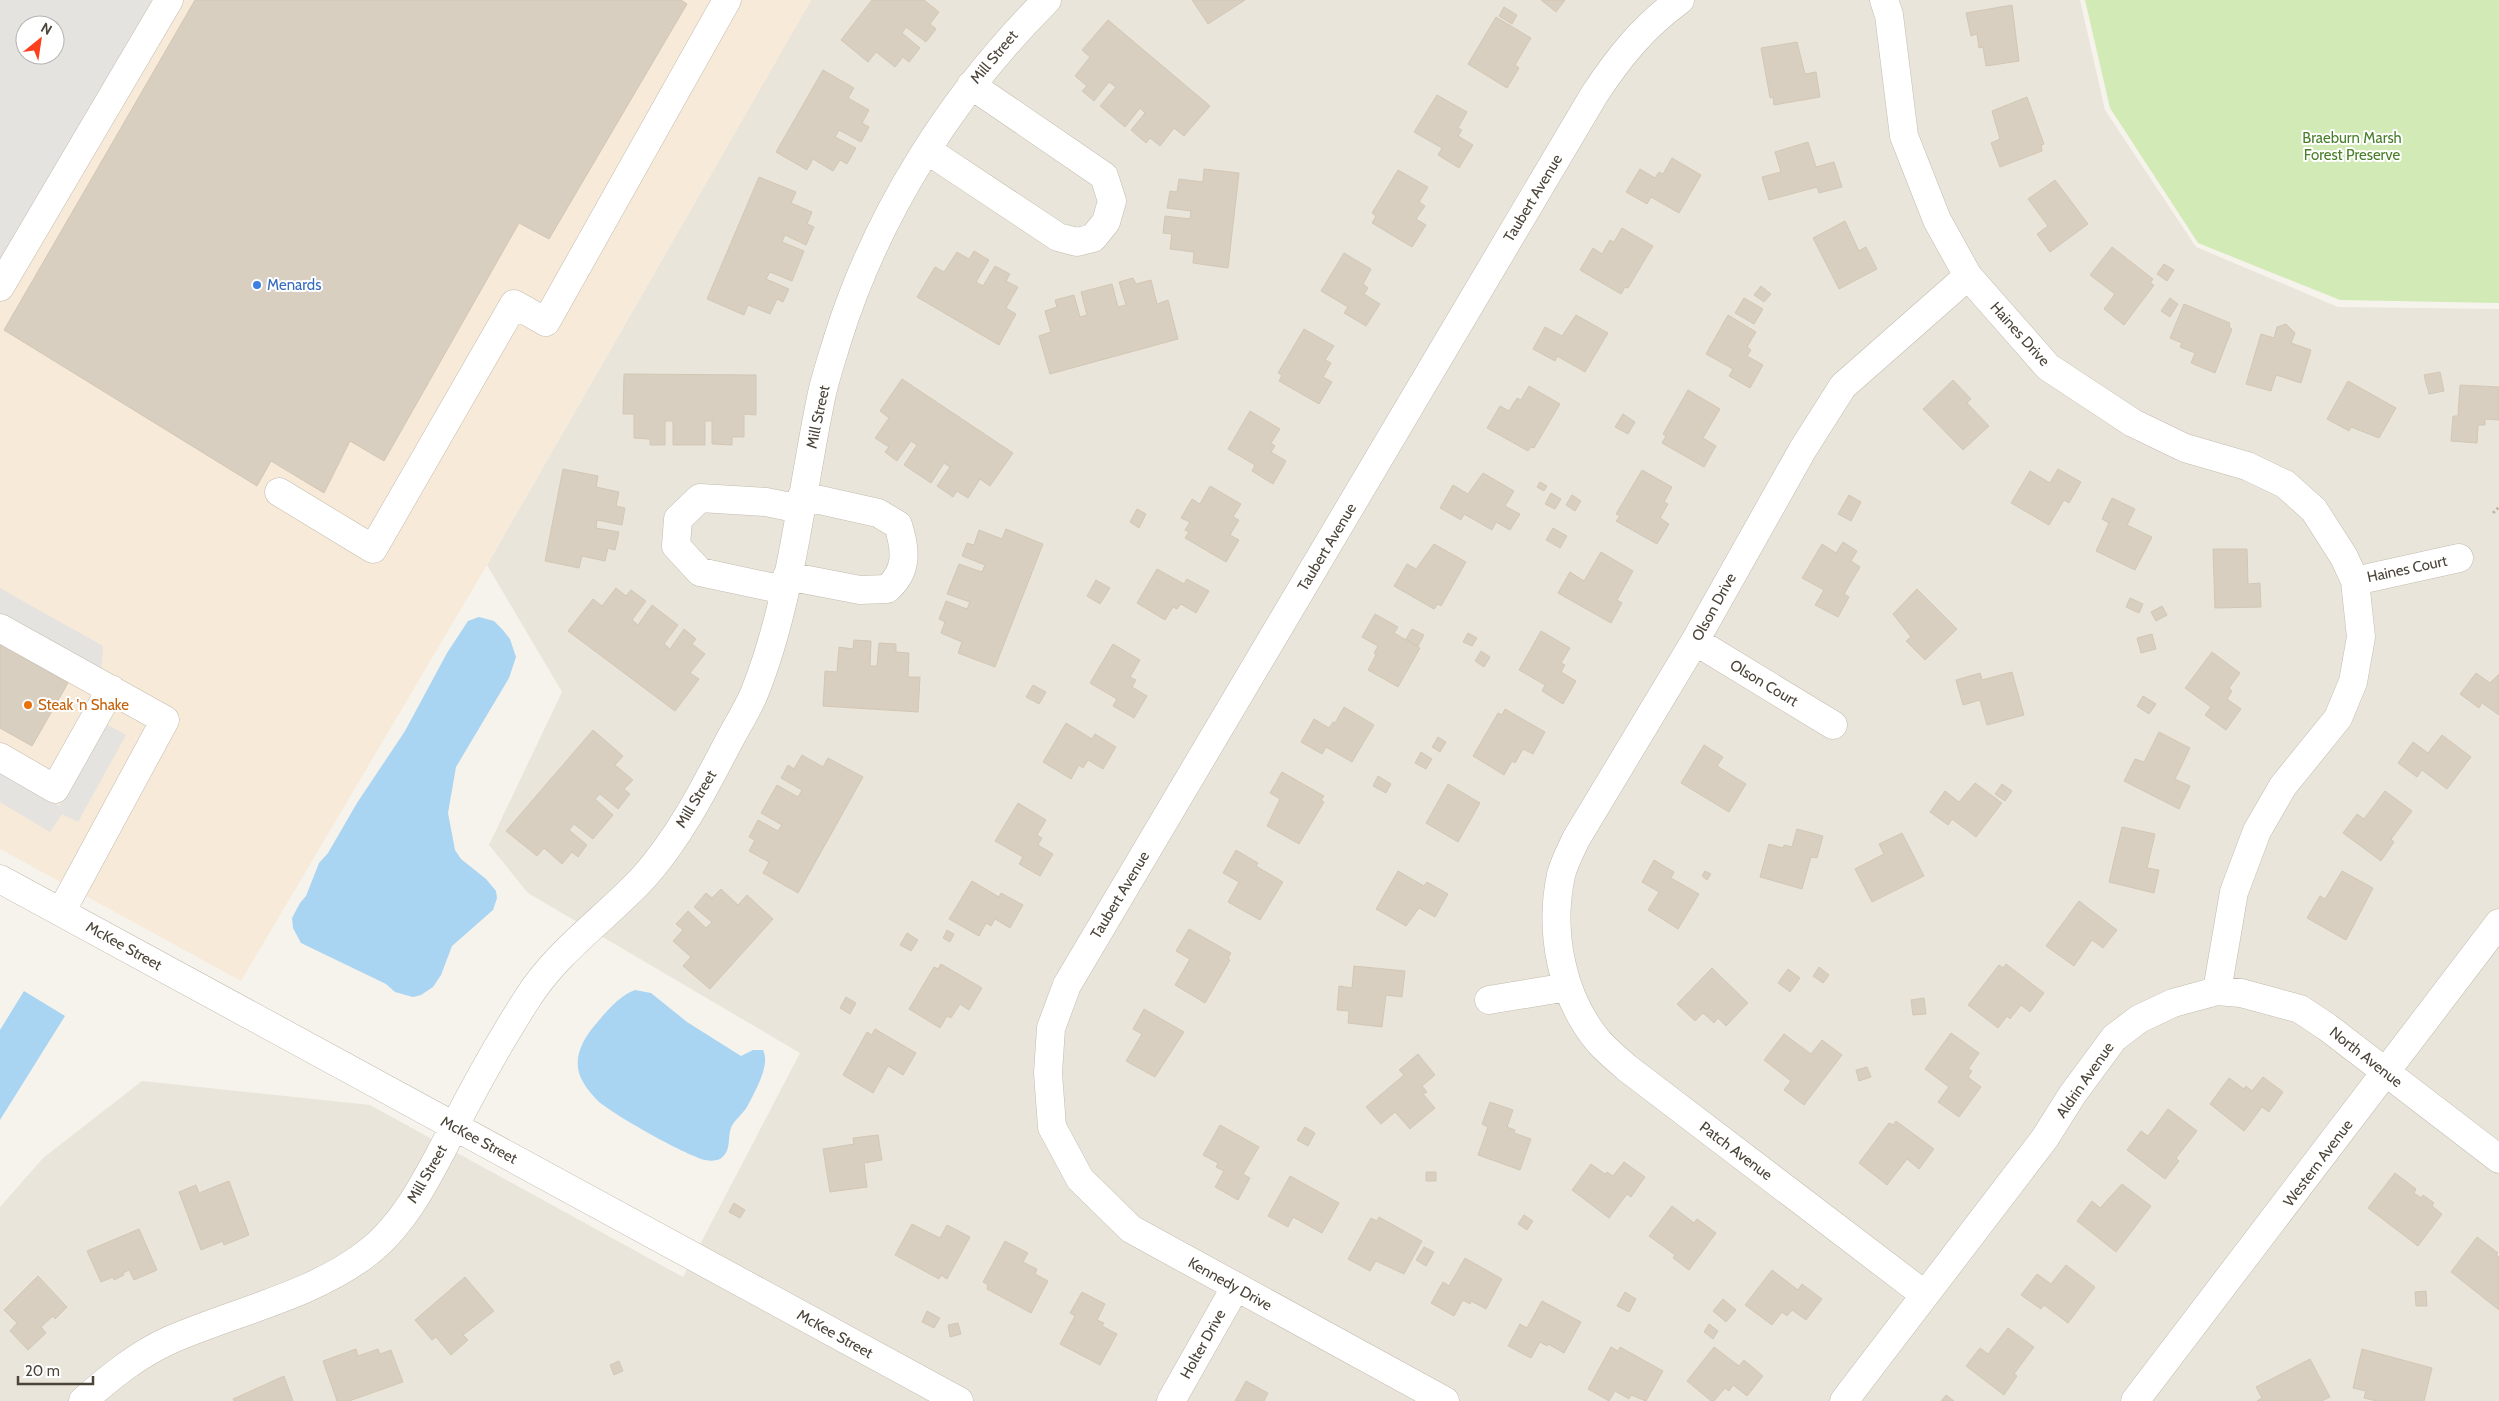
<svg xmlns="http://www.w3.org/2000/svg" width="2499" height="1401" font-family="Cabin,sans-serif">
<rect width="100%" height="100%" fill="#f6f3ec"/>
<!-- residential -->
<path fill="#eae5da" d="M811 0H2080L2105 110 2196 247 2338 307 2499 309V1401H0V1207L43 1158 142 1081 370 1105 683 1277 800 1053 528 893 489 845 562 692 487 565Z"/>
<!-- commercial -->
<path fill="#f7ead8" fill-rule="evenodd" d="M0 0H811L487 565 241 981 0 849ZM25 25H55V55H25Z"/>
<!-- green -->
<path fill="#d2eab5" d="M2085 0H2499V303L2340 300 2198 243 2110 108Z"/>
<!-- parking -->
<path fill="#e5e3e0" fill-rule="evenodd" d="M0 0H152L1 260 0 259ZM25 25H55V55H25Z
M0 588 103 646 101 673 0 617Z
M105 723 126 735 78 822 62 814 50 832 0 802V773L59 806Z"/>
<!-- water -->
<path fill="#a9d4f2" d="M479 617 494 621 502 629 510 639 516 657 509 678 456 767 448 813 455 850 461 859 486 879 496 891 497 898 493 910 452 946 441 975 433 987 421 995 413 997 395 992 386 984 301 943 293 928 292 918 300 903 306 896 319 863 328 853 357 803 405 731 447 653 468 621Z
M635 990 651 993 687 1022 741 1056 753 1050H763C771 1065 754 1093 747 1107 743 1114 734 1120 731 1128 727 1139 732 1151 720 1159 715 1161 710 1161 705 1160 685 1155 614 1115 598 1101 591 1094 582 1083 579 1073 574 1055 584 1038 595 1025 605 1013 620 995 635 990Z
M24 991 65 1016 0 1120V1030Z"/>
<!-- building -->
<path fill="#d8cfc1" stroke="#d3c7b4" d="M195 0H681L687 4 549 239 519 223 384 461 350 441 324 493 271 461 257 486 4 330Z
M872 0H924L939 12 930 24 936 29 926 42 906 27 902 33 920 48 909 62 903 57 895 67 876 52 868 62 841 40Z
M1192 0H1245L1208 24Z
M1541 0H1565L1556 12Z
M2012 5 2019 61 1986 66 1983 47 1979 48 1977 34 1971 36 1966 13Z
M1504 7 1517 15 1512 24 1499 16Z
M1496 17 1531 38 1515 65 1519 68 1507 88 1468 64Z
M1108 20 1210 106 1184 136 1174 128 1160 146 1150 138 1146 143 1131 130 1145 113 1140 108 1125 127 1100 106 1116 87 1109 82 1094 101 1082 91 1087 86 1075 76 1090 57 1082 50Z
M1797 42 1805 74 1816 72 1820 97 1774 105 1773 97 1770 98 1761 48Z
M823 70 854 88 848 98 869 110 862 123 869 127 861 142 839 130 835 137 856 148 847 164 840 160 833 171 813 159 807 170 776 152Z
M1437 95 1467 112 1458 128 1462 130 1458 136 1473 145 1459 168 1438 155 1442 148 1414 132Z
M2027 97 2044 144 2041 145 2042 151 2000 167 1991 143 2000 139 1992 111Z
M1808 142 1816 167 1834 162 1842 187 1819 193 1817 187 1769 200 1762 177 1781 172 1775 152Z
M1672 158 1701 175 1679 213 1651 197 1647 204 1626 192 1640 169 1655 178 1659 172 1663 174Z
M1204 169 1239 173 1228 268 1193 263 1194 252 1170 249 1172 234 1163 233 1165 216 1190 219 1191 211 1167 208 1170 191 1177 192 1179 179 1203 182Z
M1398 170 1428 187 1419 202 1425 206 1416 219 1426 225 1412 247 1372 223 1376 216 1372 213Z
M759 177 796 192 791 203 812 212 807 224 814 227 806 245 785 235 782 242 804 251 792 281 770 272 766 279 789 289 783 302 777 299 770 314 748 305 744 315 707 299Z
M2055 180 2088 224 2050 252 2037 234 2048 226 2028 199Z
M1845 221 1859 251 1866 247 1877 269 1839 289 1813 238Z
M1622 228 1653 246 1628 288 1625 287 1621 294 1580 270 1593 248 1602 254 1610 240 1614 242Z
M2112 247 2153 279 2150 283 2154 285 2124 325 2104 309 2115 294 2090 275Z
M974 251 989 260 976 282 983 286 995 266 1010 274 1006 281 1018 287 1006 308 1016 314 999 345 917 297 935 267 944 272 957 252 969 259Z
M1344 253 1371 269 1363 284 1368 288 1364 294 1380 304 1366 326 1344 313 1348 307 1321 291Z
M2164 264 2174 270 2167 281 2157 274Z
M1133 278 1136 284 1151 280 1157 304 1168 300 1178 339 1050 374 1039 336 1051 332 1045 311 1057 307 1055 300 1074 295 1080 317 1087 315 1081 292 1112 284 1118 307 1126 305 1119 282Z
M1761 286 1771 294 1764 302 1754 295Z
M1744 298 1763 309 1754 324 1735 313Z
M2170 298 2178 304 2170 317 2161 311Z
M2184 304 2230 323 2229 327 2232 329 2215 373 2191 363 2195 353 2180 347 2182 343 2170 338Z
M1576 315 1608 333 1585 372 1557 356 1555 361 1533 349 1545 327 1562 336Z
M1728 315 1756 332 1747 347 1751 350 1747 356 1763 365 1750 388 1729 376 1733 369 1706 354Z
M2286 324 2295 333 2291 343 2311 350 2301 383 2276 375 2271 391 2246 384 2261 334 2274 338 2277 327Z
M1304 329 1334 346 1325 360 1331 363 1323 377 1332 382 1319 404 1279 381 1282 375 1278 373Z
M2440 372 2444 391 2429 394 2424 375Z
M624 374 756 375V415L744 414V437H732V445L712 444V421H705V445H673V421H665V445H650V439L634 438V414H623Z
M902 379 1013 453 990 486 980 479 968 498 957 491 953 497 937 486 950 467 944 463 931 483 904 465 917 445 911 441 897 461 885 452 889 447 875 438 889 418 880 411Z
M1953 380 1971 399 1967 403 1989 426 1963 450 1923 409Z
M2348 381 2396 408 2379 438 2351 427 2349 431 2327 419Z
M2460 385 2499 387V420L2485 419V425H2478L2477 443 2451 441 2453 416H2458Z
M1529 386 1560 404 1534 448 1531 447 1528 451 1487 428 1500 406 1509 411 1517 398 1521 400Z
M1688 390 1720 409 1703 438 1716 446 1704 467 1662 443 1666 436 1663 434Z
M1250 411 1280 429 1271 443 1275 446 1271 452 1286 461 1273 484 1252 471 1255 465 1228 449Z
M1623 414 1635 422 1628 434 1615 427Z
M563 469 598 476 596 487 619 492 616 506 625 508 622 525 597 520 596 528 619 532 615 550 608 548 605 561 582 556 579 568 545 561Z
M2058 469 2081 482 2069 503 2064 500 2049 525 2011 503 2030 471 2050 483Z
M1642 470 1672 487 1664 502 1668 504 1660 518 1669 524 1657 544 1616 521 1620 516 1616 514Z
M1483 473 1514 491 1505 506 1520 514 1510 530 1496 522 1492 530 1464 514 1461 520 1440 508 1453 485 1468 494Z
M1540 482 1547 486 1544 491 1537 487Z
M1210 486 1241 504 1233 517 1239 520 1230 535 1239 540 1226 562 1185 538 1189 532 1185 530 1190 522 1181 518 1192 499 1200 504Z
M1551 493 1561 499 1555 509 1545 504Z
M1572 495 1581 501 1575 511 1566 505Z
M1849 495 1861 502 1851 521 1838 514Z
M2112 498 2135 509 2127 525 2152 537 2135 570 2096 551 2109 523 2102 519Z
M1137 509 1146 514 1139 528 1130 522Z
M1553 528 1567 536 1560 548 1546 540Z
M1006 529 1043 544 995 667 958 653 962 642 941 633 945 622 939 619 946 601 967 609 970 602 947 594 959 564 982 572 985 565 962 556 967 543 974 545 979 530 1002 539Z
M1843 542 1857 551 1851 561 1860 567 1844 594 1849 597 1838 617 1815 605 1824 590 1802 578 1822 544 1836 553Z
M1434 544 1466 562 1441 606 1438 604 1434 609 1394 586 1407 564 1416 569Z
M2213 549H2247L2248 584 2260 583 2261 607 2215 608Z
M1601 552 1633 571 1617 600 1622 603 1611 623 1558 593 1570 572 1584 581Z
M1157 569 1184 584 1187 579 1209 591 1196 613 1181 604 1177 609 1173 607 1165 620 1137 603Z
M1096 580 1110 588 1100 604 1087 596Z
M616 588 626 596 631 590 646 601 632 620 638 625 652 605 678 625 664 644 670 649 684 629 696 639 692 644 705 654 690 673 699 679 675 711 568 631 593 599 602 606Z
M1917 589 1957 629 1925 660 1906 641 1911 637 1893 614Z
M2130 598 2143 604 2139 613 2126 607Z
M2162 606 2167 615 2156 621 2151 612Z
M1375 614 1398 627 1394 633 1420 648 1398 687 1368 670 1376 655 1374 653 1378 646 1362 637Z
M1412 629 1424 635 1418 646 1406 639Z
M1541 631 1570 648 1561 663 1565 665 1561 672 1576 681 1563 704 1542 691 1545 685 1519 670Z
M1468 633 1477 638 1472 646 1463 642Z
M2152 634 2156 649 2141 653 2137 638Z
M854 640 871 641 870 666H877L879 643 896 644V652L909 653 908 677H920L918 712 823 706 825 671 837 672 839 647 853 649Z
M0 644 68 683 32 746 0 728Z
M1113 644 1140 660 1130 677 1136 680 1132 687 1147 696 1134 718 1113 706 1117 699 1090 683Z
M1481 651 1490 657 1484 667 1475 661Z
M2212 652 2240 673 2229 688 2232 691 2227 699 2241 709 2226 730 2205 715 2211 707 2185 688Z
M2012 672 2024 715 1987 725 1980 700 1963 705 1956 680 1980 673 1982 680Z
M2476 673 2490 683 2499 674V715L2482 703 2479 708 2460 694Z
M1033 685 1046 692 1039 704 1026 697Z
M2143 696 2156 704 2149 714 2137 706Z
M1344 707 1374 725 1352 762 1326 747 1322 754 1301 742 1314 719 1329 728 1333 722 1335 723Z
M1505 709 1545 732 1533 754 1523 749 1515 763 1512 761 1504 775 1473 756 1498 713 1502 715Z
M1066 723 1092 739 1095 734 1116 747 1103 769 1088 760 1083 768 1079 765 1071 779 1043 762Z
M593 730 623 756 615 765 633 780 624 789 630 794 618 809 600 794 595 799 613 815 593 839 574 824 569 830 587 845 578 857 572 852 562 864 544 848 537 856 506 831Z
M2159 732 2190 748 2175 779 2190 786 2179 809 2124 781 2135 759 2144 762Z
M2442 735 2471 757 2447 789 2422 770 2417 777 2398 763 2413 742 2428 753Z
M1438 737 1446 742 1440 752 1432 747Z
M1704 745 1723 757 1717 766 1746 784 1729 812 1681 783Z
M1421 752 1432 759 1426 769 1415 763Z
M802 755 823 767 828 758 863 777 798 893 763 873 769 862 749 851 755 840 749 837 758 820 778 831 782 825 761 813 777 785 798 797 802 790 781 778 788 765 794 769Z
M1282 772 1324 796 1321 800 1324 802 1299 844 1267 826 1280 799 1270 793Z
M1378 776 1391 784 1386 793 1373 786Z
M1975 783 2002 803 1976 837 1952 819 1948 825 1930 812 1945 791 1959 802Z
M1448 784 1480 803 1458 842 1426 823Z
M2002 784 2012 791 2005 801 1995 794Z
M2385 791 2412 811 2391 839 2394 842 2381 861 2343 833 2357 814 2364 819Z
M1018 803 1046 820 1037 835 1042 838 1038 845 1053 854 1040 876 1019 864 1023 857 995 841Z
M2122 827 2155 834 2147 868 2159 870 2154 893 2109 882Z
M1797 829 1823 836 1817 858 1811 857 1802 889 1760 877 1769 844 1783 848 1784 845 1792 847Z
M1902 833 1924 876 1872 902 1855 869 1884 854 1879 844Z
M1236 850 1258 863 1256 866 1283 882 1260 920 1228 902 1239 882 1223 873Z
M1654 860 1674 872 1671 878 1699 894 1678 929 1648 910 1659 892 1642 882Z
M1398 871 1424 886 1427 882 1448 894 1435 917 1419 908 1406 926 1376 909Z
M1705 871 1711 874 1707 880 1702 876Z
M2342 871 2373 888 2346 940 2307 918 2320 896 2325 899Z
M972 881 999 897 1001 893 1023 905 1010 928 995 919 991 926 986 923 979 936 949 919Z
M721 889 738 905 747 895 773 919 710 989 683 966 691 957 673 941 683 930 676 924 688 911 706 928 712 922 694 907 706 893 712 898Z
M2079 901 2117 930 2103 948 2092 940 2074 966 2046 946Z
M1189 929 1231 953 1228 958 1230 960 1205 1003 1175 985 1190 959 1176 951Z
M947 930 954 934 950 942 943 938Z
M907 933 918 940 911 951 900 945Z
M941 964 982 988 969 1010 960 1004 951 1018 947 1016 940 1028 909 1009 934 967 938 969Z
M2006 964 2044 993 2030 1012 2021 1005 2010 1019 2007 1016 1998 1028 1968 1005 1999 965 2003 968Z
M1354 966 1405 971 1402 997 1386 995 1382 1027 1348 1023 1349 1011 1337 1010 1339 986 1352 988Z
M1819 967 1829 975 1823 983 1813 976Z
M1712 968 1748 1003 1726 1026 1718 1018 1714 1023 1703 1013 1695 1021 1677 1004Z
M1788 969 1800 978 1790 992 1778 983Z
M846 997 856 1003 850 1014 840 1008Z
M1924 998 1926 1014 1913 1015 1911 1000Z
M1144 1009 1184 1032 1155 1077 1126 1061 1142 1034 1133 1029Z
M875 1029 916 1053 903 1075 888 1066 873 1093 843 1075 867 1032 872 1035Z
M1951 1033 1979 1053 1968 1069 1972 1071 1968 1077 1981 1087 1959 1117 1938 1102 1949 1087 1925 1069Z
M1784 1034 1811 1054 1822 1040 1842 1055 1804 1105 1784 1090 1791 1081 1764 1060Z
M1418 1054 1435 1075 1422 1086 1427 1092 1423 1094 1435 1108 1410 1129 1395 1112 1381 1124 1366 1107 1404 1075 1399 1070Z
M1867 1067 1871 1077 1859 1081 1856 1070Z
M2263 1077 2283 1092 2269 1112 2262 1107 2244 1131 2210 1104 2229 1078 2244 1089 2246 1086 2252 1091Z
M1490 1102 1513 1110 1507 1127 1515 1130 1514 1133 1531 1139 1520 1170 1478 1155 1488 1127 1482 1124Z
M2168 1109 2197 1131 2176 1158 2179 1161 2165 1179 2127 1150 2141 1131 2148 1136Z
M1896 1121 1934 1149 1919 1169 1907 1159 1887 1185 1859 1163 1889 1123 1893 1125Z
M1220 1125 1259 1147 1243 1174 1250 1178 1238 1200 1215 1187 1224 1171 1216 1167 1218 1163 1203 1155Z
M1305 1127 1315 1133 1308 1146 1297 1140Z
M878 1135 882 1160 864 1163 867 1187 830 1192 823 1149 854 1144 853 1138Z
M1624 1162 1645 1177 1631 1197 1627 1194 1609 1218 1572 1190 1591 1164 1605 1174 1607 1172 1613 1176Z
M1426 1172H1436V1181H1426Z
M2395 1173 2416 1189 2414 1193 2421 1198 2423 1195 2434 1203 2432 1206 2442 1214 2418 1246 2368 1208Z
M1290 1176 1339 1203 1322 1233 1293 1217 1288 1227 1268 1216Z
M229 1181 249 1235 224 1245 223 1241 201 1250 179 1192 196 1185 199 1193Z
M2122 1184 2151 1206 2116 1252 2077 1221 2092 1201 2100 1208Z
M734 1203 745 1210 740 1218 729 1212Z
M1672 1206 1694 1223 1697 1219 1716 1233 1689 1270 1673 1258 1675 1255 1649 1236Z
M1524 1215 1533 1221 1527 1230 1518 1224Z
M1379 1217 1422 1241 1404 1274 1376 1261 1370 1271 1348 1259 1371 1218 1377 1221Z
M912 1224 940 1238 947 1225 970 1237 947 1279 941 1275 939 1279 895 1255Z
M139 1229 157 1270 134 1280 129 1270 123 1273 124 1275 114 1280 113 1277 101 1282 87 1251Z
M2477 1237 2498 1253 2496 1255 2499 1257V1310L2451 1272Z
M1005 1241 1028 1253 1023 1262 1037 1269 1035 1274 1048 1281 1031 1313 987 1289 988 1285 983 1282Z
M1424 1247 1434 1252 1426 1266 1416 1260Z
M1465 1258 1502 1279 1486 1309 1471 1301 1470 1304 1463 1300 1454 1316 1431 1303 1443 1282 1449 1286Z
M2066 1265 2095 1287 2068 1323 2044 1305 2041 1309 2021 1295 2037 1274 2051 1284Z
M1772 1270 1798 1290 1802 1284 1822 1299 1806 1320 1792 1310 1787 1316 1782 1312 1772 1325 1745 1305Z
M38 1276 67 1307 55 1319 53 1316 41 1327 46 1333 28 1350 10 1331 17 1323 4 1310Z
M465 1277 494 1311 463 1335 468 1340 451 1355 436 1337 432 1340 415 1320Z
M2426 1291 2427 1306H2416L2415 1292Z
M1082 1292 1105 1304 1097 1320 1104 1323 1102 1326 1117 1334 1100 1365 1060 1344 1075 1316 1070 1313Z
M1625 1292 1636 1299 1629 1312 1617 1306Z
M1723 1299 1736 1310 1726 1322 1713 1311Z
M1542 1301 1581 1322 1564 1353 1548 1344 1547 1346 1540 1342 1531 1358 1508 1346 1520 1324 1527 1328Z
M927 1311 940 1318 934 1328 922 1322Z
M958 1323 961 1334 950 1337 948 1325Z
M1709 1324 1718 1331 1713 1339 1704 1332Z
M2008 1328 2034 1347 2014 1374 2017 1376 2004 1395 1966 1366 1980 1348 1988 1354Z
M1611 1347 1618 1351 1620 1347 1663 1371 1646 1401 1631 1395 1629 1399 1615 1391 1609 1401 1588 1389Z
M1714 1347 1739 1366 1744 1360 1763 1376 1747 1396 1733 1385 1729 1391 1725 1388 1714 1401H1711L1687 1381Z
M356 1349 358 1356 378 1349 380 1354 391 1350 403 1382 349 1401H337L323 1361Z
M2362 1349 2432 1368 2424 1401H2376L2364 1398 2366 1391 2353 1388Z
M2310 1359 2330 1397 2322 1401H2257L2262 1398 2256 1387Z
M619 1361 623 1371 614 1375 610 1365Z
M284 1376 293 1401H234L233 1399Z
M1246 1381 1268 1393 1264 1401H1235Z
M1946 1395 1954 1401H1941Z"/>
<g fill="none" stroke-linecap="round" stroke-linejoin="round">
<defs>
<path id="minor" d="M1884 0 1889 15 1904 136 1937 220 1968 276 2048 367 2133 423 2185 448 2247 466 2285 484 2314 510 2344 557 2355 581 2361 637 2353 682 2338 718 2283 786 2257 831 2234 892 2217 991
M927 150 1058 237 1077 242 1093 238 1106 222 1112 201 1104 176 971 85
M0 287 169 0
M279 492 373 549 514 304 546 322 727 0
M787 576 860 590 887 589C908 571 906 550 898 525L878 513 802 496
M2355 581 2459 558
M784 590 700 572 676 546 678 519 700 498 766 502 800 509
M0 628 165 720 61 912
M1695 641 1833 725
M0 757 55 789 111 689
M0 879 959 1401
M1489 1000 1568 987
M1925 1295 1627 1068C1618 1060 1607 1051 1599 1042 1561 997 1549 931 1561 875 1564 863 1571 850 1576 839L1695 641 1803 449 1843 386 1968 276
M83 1401C110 1377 137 1355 170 1340 234 1312 311 1296 366 1254 406 1224 429 1174 452 1131 475 1086 500 1041 527 999 557 951 606 918 644 877 679 838 705 787 729 741 737 726 747 710 754 694 791 603 801 494 821 398 825 378 832 358 838 338 878 211 953 94 1047 0
M1171 1401 1235 1288
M1445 1401 1131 1229 1080 1179 1052 1127 1048 1073 1051 1028 1067 985 1594 95C1619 57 1643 27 1680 0
M1844 1401 2045 1138 2072 1095 2114 1038 2139 1019 2173 1003 2217 991 2241 993 2300 1009 2327 1027 2499 1159
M2135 1401 2499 923"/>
</defs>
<!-- minor casing -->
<use href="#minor" stroke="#c2bbae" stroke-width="29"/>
<!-- path -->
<path stroke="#c4b79f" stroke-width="3" stroke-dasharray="2.5 2.5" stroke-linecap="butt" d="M2493 513 2499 507"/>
<!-- minor -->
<use href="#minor" stroke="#fff" stroke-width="28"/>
</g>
<!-- markers -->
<circle fill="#3f7fe0" stroke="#fff" stroke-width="2" cx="257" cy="285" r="5"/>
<circle fill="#e8710a" stroke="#fff" stroke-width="2" cx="28" cy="705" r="5"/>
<g text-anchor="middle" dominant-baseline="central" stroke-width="4" stroke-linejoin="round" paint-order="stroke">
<!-- street labels -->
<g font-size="15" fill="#4b4439" stroke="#fff">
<text transform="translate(994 57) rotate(-50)">Mill Street</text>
<text transform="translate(1533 198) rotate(-59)">Taubert Avenue</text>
<text transform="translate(2020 334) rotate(48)">Haines Drive</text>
<text transform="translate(818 417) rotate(-78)">Mill Street</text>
<text transform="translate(1327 547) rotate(-59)">Taubert Avenue</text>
<text transform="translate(2407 569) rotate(-12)">Haines Court</text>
<text transform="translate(1714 607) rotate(-61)">Olson Drive</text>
<text transform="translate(1764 683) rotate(31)">Olson Court</text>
<text transform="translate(696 799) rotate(-59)">Mill Street</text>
<text transform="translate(1120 895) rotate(-59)">Taubert Avenue</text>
<text transform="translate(124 946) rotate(29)">McKee Street</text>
<text transform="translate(2366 1057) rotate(38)">North Avenue</text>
<text transform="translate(2085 1080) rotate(-55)">Aldrin Avenue</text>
<text transform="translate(479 1140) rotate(28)">McKee Street</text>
<text transform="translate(1736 1151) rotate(37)">Patch Avenue</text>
<text transform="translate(2318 1163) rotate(-53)">Western Avenue</text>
<text transform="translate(427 1174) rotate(-60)">Mill Street</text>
<text transform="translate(1230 1284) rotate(29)">Kennedy Drive</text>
<text transform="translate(835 1334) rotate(29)">McKee Street</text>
<text transform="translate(1203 1344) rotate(-61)">Holter Drive</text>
</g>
<!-- park labels -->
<g font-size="15" fill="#4a7f2a" stroke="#fff">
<text x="2352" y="138">Braeburn Marsh<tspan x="2352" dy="17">Forest Preserve</tspan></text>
</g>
<!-- shop labels -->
<g font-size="15" fill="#366cbe" stroke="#fff" text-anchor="start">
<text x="267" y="285">Menards</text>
</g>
<!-- food labels -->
<g font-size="15" fill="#c56008" stroke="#fff" text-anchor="start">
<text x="38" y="705">Steak 'n Shake</text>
</g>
</g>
<!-- north arrow -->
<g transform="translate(40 40) rotate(30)"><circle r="24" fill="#ffffff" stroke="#b7b4b0"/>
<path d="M0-4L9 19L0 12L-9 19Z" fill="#fc3f1d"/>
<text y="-8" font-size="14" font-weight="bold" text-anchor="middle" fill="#4b4439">N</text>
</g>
<!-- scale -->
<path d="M18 1376v8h75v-8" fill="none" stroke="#4b4439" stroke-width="2.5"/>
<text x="25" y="1376" font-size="15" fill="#4b4439" stroke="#ffffff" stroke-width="4" paint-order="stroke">20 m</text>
</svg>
